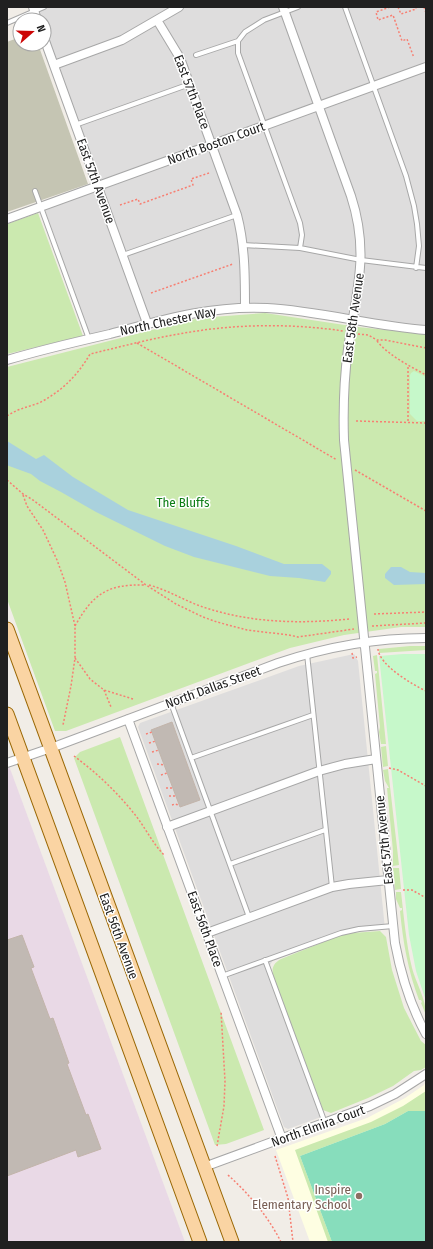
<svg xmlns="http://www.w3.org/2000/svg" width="433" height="1249" font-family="'Fira Sans Condensed',sans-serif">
<rect width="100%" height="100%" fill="#f1ede7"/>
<!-- residential -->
<path fill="#dedddd" d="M37 7H426V328L250 306 90 336 45 210 102 189 44 27V20H42Z
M354 654 358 661 385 929 350 932 273 960 269 967 321 1117 288 1129 284 1127 138 727 140 723 299 666Z"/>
<!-- industrial -->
<path fill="#e9d9e6" d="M7 761 12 774 185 1242H7Z"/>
<!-- education -->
<path fill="#fefee2" d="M426 1081V1242H310L276 1150 367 1118 405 1098 424 1085Z"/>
<!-- construction -->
<path fill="#c5c5b3" d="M20 37V44H38L88 184 7 212V42Z"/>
<!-- grass -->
<path fill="#cbe9af" d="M38 213 83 336 7 354V224Z
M265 313 358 327 426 334V627H401L344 635 290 648 66 731H55L7 599V367L199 318Z
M410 646H426V650L379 653V649Z
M377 655 386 744H381L379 732 380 727 375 674 377 673V671H375L373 656Z
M120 737 264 1130 226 1144 215 1145 74 758 80 752Z
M386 746 388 766 383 767 381 747Z
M388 769 399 865 393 866V851L387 788H389L385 781 383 770Z
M393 868H399L401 889 395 890Z
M396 892H401C404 917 406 943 412 968 416 983 426 999 426 1015L421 1003 422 1002 421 1000H419C408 971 403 942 400 911L402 910V908H400L396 899Z
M380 931 386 937 392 970 404 1008 421 1041 426 1045V1067L421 1070 414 1071 393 1086 368 1098 331 1113 323 1110 277 986C273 975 268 966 281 959L341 935 352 933Z
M426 1091V1111H408L385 1124 300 1156 332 1242H328L295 1150 371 1122 403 1106Z"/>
<!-- park -->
<path fill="#c6f8ca" d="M414 371 426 377V421H417L410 414V375L411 373Z
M403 654H426V1001L416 971 409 935 379 656Z"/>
<!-- pitch -->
<path fill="#87ddbc" d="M408 1111H426V1242H332L300 1156 385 1124Z"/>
<!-- water -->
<path fill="#a9d1dd" d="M7 441 36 459 44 455 73 477 128 510 236 546 284 564H322L331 571V574L325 582 299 578 270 576 194 557 165 546 96 512 61 492 40 481 31 474 9 466 7 465Z
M391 567H401L410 572 426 573V584L394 585 385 578V574Z"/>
<!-- building -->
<path fill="#c1b9b3" stroke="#c2b4aa" d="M172 722 200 800 180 807 151 730Z
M22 935 34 967 31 968 50 1019 53 1018 69 1063 67 1064 86 1115 88 1114 101 1149 78 1157 76 1150 7 1176V940Z"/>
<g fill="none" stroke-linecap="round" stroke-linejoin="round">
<defs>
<path id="service" d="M345 7 406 176 414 206 417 224 419 246 416 268
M7 23 44 7
M238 41V53L300 223 302 235 300 248
M196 55 238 41 245 32 264 20 298 7
M75 125 190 84
M35 191 89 339
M243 245 300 248 361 260 426 268
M123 255 237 215
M307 654 332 887
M171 703 249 917
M191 758 313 715
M230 864 325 830
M265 960 325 1123
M222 976 341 933 359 929 393 926"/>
<path id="minor" d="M33 7 37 20
M283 7 351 196C370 254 356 292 348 349 344 379 343 409 344 440L395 943C401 975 410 1005 426 1034
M157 20 180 58 237 215C245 245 245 277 245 308
M44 38 147 323
M54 65 122 40 179 7
M7 219 426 67
M7 360C41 350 75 342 110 334 162 320 212 305 267 308 321 311 373 326 426 330
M128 719 282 1139
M7 763 51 748 278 663C326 647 375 638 426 638
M167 827 319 771 345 764 376 759
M207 933 332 887 349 884 388 880
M204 1167 370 1106 395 1094 426 1074"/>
<path id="primary" d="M7 629 232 1242
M7 714 200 1242"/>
</defs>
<!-- service casing -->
<use href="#service" stroke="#a7a7a7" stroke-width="6"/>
<!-- minor casing -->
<use href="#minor" stroke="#a7a7a7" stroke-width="10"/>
<!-- primary casing -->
<use href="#primary" stroke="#996704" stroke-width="15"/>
<!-- path -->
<path stroke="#f77f72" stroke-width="1.5" stroke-dasharray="2 2" stroke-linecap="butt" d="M390 7 376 12 378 20 393 15 402 41 407 39 414 58
M398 7 401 14 416 9V7
M424 7 426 13
M120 205 138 199 140 204 193 185 191 179 209 173
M151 293 233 264
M358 334 368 335 377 340H385L426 348
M377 341C389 356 410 366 426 375
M137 343 337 460
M7 416C17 409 28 407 39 403 61 392 78 375 90 354 120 347 149 339 179 334 232 324 289 323 343 331
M356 421 426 423
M408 421V365
M355 470 426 511
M7 480 23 494 33 500 146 585 176 604 203 617 217 622 247 630 289 635 298 637 354 629
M23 495 27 506 43 530 57 560 65 582 75 626V658L71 686 63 725
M149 585C168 590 185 601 203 607 251 623 299 624 349 619
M374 614 426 612
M75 626C93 594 107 584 145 585
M372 626 426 623
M378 649C379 665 413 685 426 691
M352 653 353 658 357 657
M75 658 90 679 104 690 133 699
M104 690 111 707
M146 734 152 732
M149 743 156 741
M152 752 159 750
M74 756C97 773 118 793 136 816 146 829 153 844 165 856
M157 764 164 765
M389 768 398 770 426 786
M161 775 167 773
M166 788H173
M169 796H176
M172 805 175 804 179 805
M403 890H412L426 898
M217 1146 224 1106 225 1081 221 1011
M275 1156 288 1198 293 1242
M228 1175C249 1194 268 1216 281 1242"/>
<!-- service -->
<use href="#service" stroke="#fff" stroke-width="4"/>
<!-- minor -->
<use href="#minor" stroke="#fff" stroke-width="8"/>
<!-- primary -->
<use href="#primary" stroke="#fad4a3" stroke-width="13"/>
</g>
<!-- markers -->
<circle fill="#8d6e63" stroke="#fff" stroke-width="1.5" cx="359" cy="1196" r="4"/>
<g text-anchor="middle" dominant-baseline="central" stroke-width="3" stroke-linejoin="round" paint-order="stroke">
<!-- street labels -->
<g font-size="13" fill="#202020" stroke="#fff">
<text transform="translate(192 92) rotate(69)">East 57th Place</text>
<text transform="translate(216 143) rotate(-20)">North Boston Court</text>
<text transform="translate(96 181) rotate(70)">East 57th Avenue</text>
<text transform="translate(353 318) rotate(-82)">East 58th Avenue</text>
<text transform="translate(168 321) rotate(-12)">North Chester Way</text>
<text transform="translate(213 687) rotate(-20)">North Dallas Street</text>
<text transform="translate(384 840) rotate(-96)">East 57th Avenue</text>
<text transform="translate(205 929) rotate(70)">East 56th Place</text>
<text transform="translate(119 936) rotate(70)">East 56th Avenue</text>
<text transform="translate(318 1126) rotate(-20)">North Elmira Court</text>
</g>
<!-- park labels -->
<g font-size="13" fill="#0e7e17" stroke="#fff">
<text x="183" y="502">The Bluffs</text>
</g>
<!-- education labels -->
<g font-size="13" fill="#785e54" stroke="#fff" text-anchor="end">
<text x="351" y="1189">Inspire<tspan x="351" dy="15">Elementary School</tspan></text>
</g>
</g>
<!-- border -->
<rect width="433" height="1249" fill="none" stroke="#202020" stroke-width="16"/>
<!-- north arrow -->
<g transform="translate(32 32) rotate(70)"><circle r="19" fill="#ffffff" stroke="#a6a6a6"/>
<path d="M0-3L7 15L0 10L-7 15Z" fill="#cc0505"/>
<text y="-6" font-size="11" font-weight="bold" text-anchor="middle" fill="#202020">N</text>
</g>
</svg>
